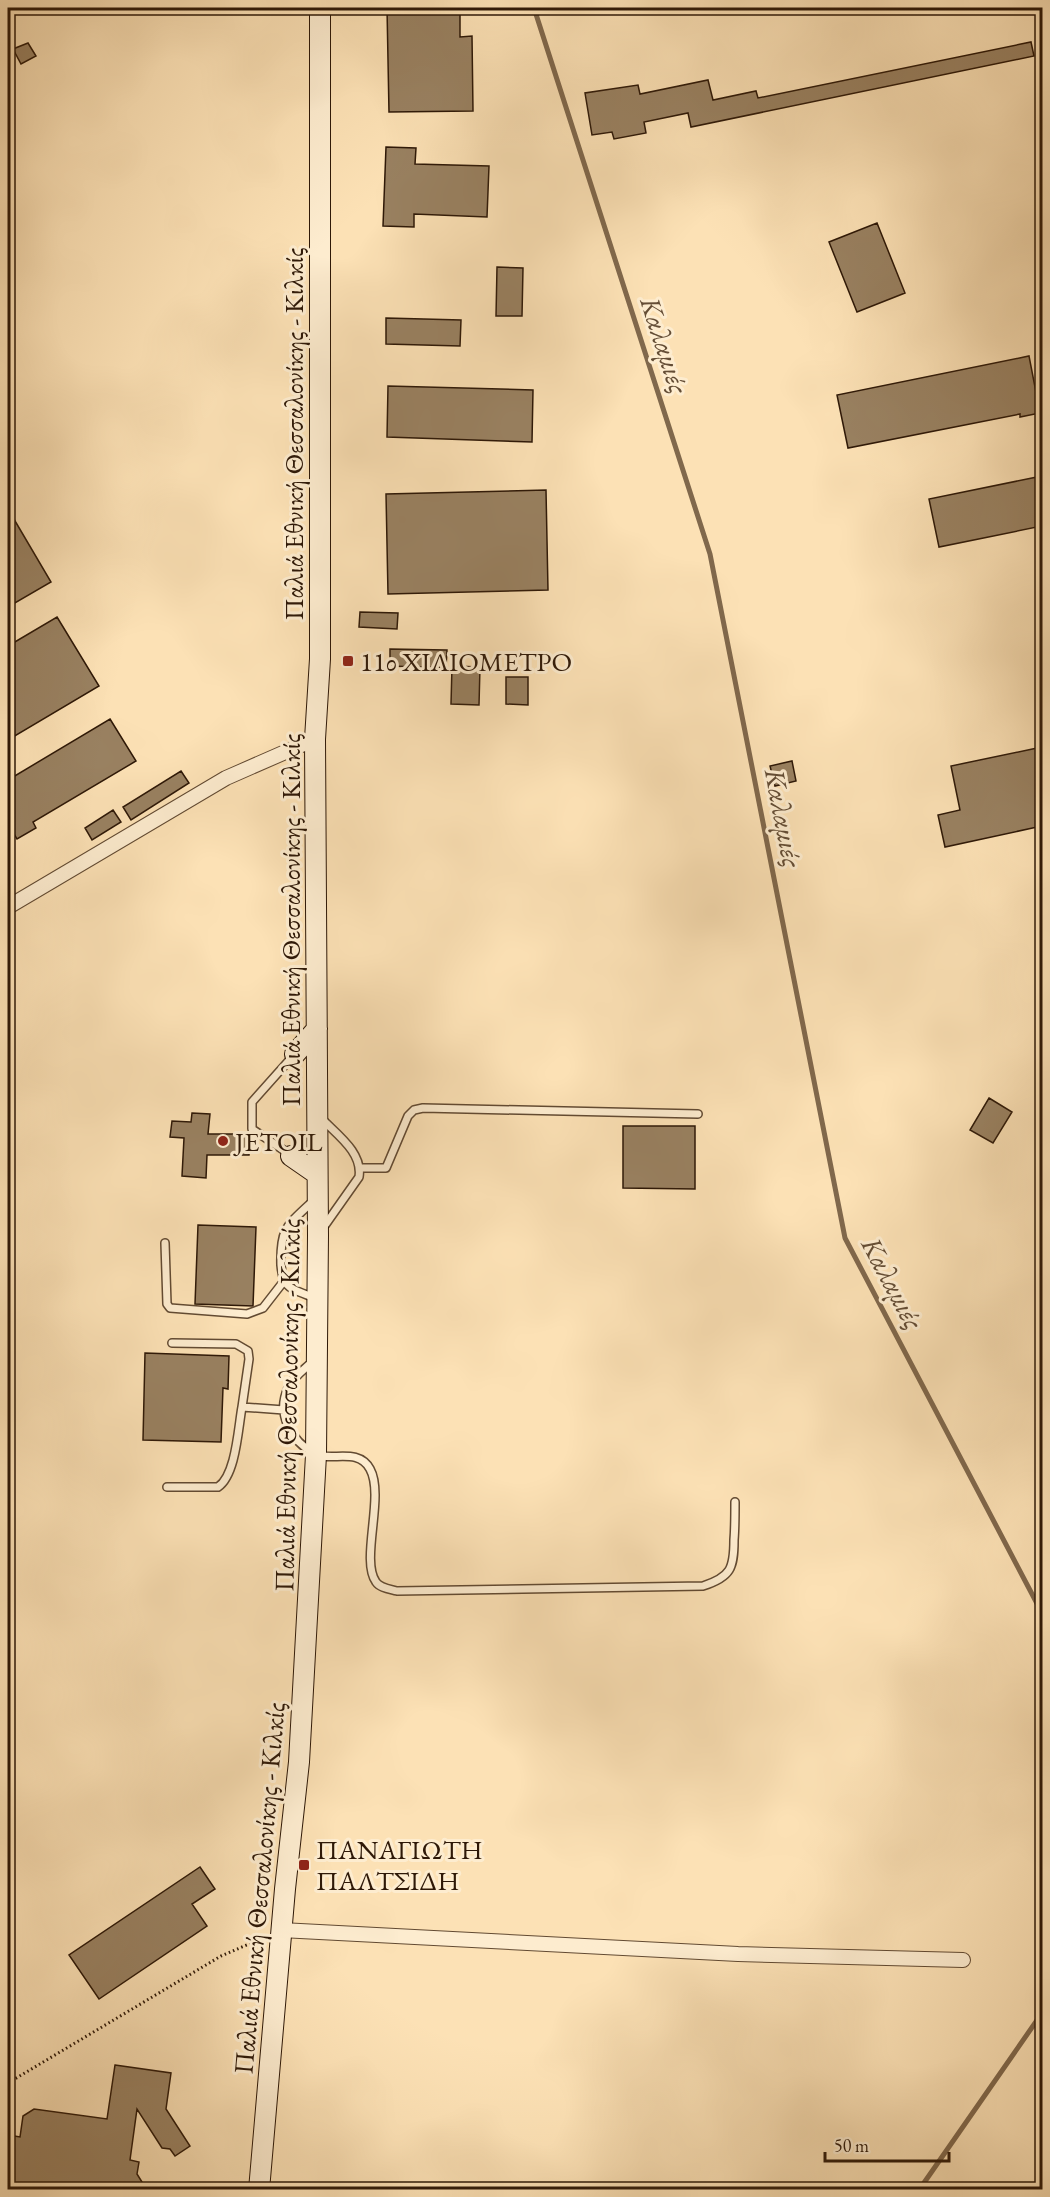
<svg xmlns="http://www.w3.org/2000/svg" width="1050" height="2197" font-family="'EB Garamond',serif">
<rect width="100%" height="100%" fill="#fce1b5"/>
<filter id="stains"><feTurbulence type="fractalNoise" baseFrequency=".00333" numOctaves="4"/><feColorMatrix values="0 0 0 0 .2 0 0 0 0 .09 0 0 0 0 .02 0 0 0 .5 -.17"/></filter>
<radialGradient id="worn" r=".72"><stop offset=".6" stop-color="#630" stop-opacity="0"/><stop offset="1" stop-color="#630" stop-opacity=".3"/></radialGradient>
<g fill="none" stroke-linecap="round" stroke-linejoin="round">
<!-- stream -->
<path stroke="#80684c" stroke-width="5" d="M534 8 710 554 845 1238 1042 1613
M919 2190 1042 2013"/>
</g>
<!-- building -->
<path fill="#998161" stroke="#2e1807" stroke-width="1.5" d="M387 8H460V37L472 36 473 111 389 112Z
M1031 42 1034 56 691 127 688 113 644 122 646 133 614 139 612 132 592 135 585 93 638 85 640 94 708 80 713 100 756 91 758 98Z
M28 43 36 56 21 64 13 49Z
M386 147 416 148 415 164 489 166 487 217 414 214V227L383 226Z
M877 223 905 293 857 312 829 242Z
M497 267 523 268 522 316H496Z
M386 318 461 320 460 346 386 344Z
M1029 356 1040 413 1020 417V414L848 448 837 395Z
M388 386 533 390 532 442 387 437Z
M1042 476V526L939 547 929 499Z
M546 490 548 590 388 594 386 494Z
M8 509 51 582 8 607Z
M360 612 398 613 397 629 359 627Z
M57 617 99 686 8 740V646Z
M390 649 447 650 446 668 390 666Z
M452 666 480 667 479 705 451 704Z
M506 677H528V705L506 704Z
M110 719 136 761 33 822 36 828 17 839 8 823V780Z
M1042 747V826L945 847 938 815 960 810 951 766Z
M792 761 796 781 775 786 770 766Z
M181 771 189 783 131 820 123 807Z
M113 810 121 822 92 840 85 828Z
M989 1098 1012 1112 993 1143 970 1130Z
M192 1113 210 1114 208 1134H250L249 1155H207L206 1178 182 1176 184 1138 170 1137 172 1121 191 1122Z
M623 1126H695V1189L623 1188Z
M198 1225 256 1227 253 1306 195 1304Z
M145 1353 229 1356 228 1389 223 1388 221 1442 143 1440Z
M200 1867 215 1889 192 1904 207 1926 99 1999 69 1955Z
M115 2065 171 2073 166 2109 190 2146 175 2156 170 2149 162 2148 137 2109 130 2160 139 2162 137 2174 147 2190H8V2135L20 2137 23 2116 34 2109 107 2119Z"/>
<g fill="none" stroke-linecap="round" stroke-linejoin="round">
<defs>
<path id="lane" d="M321 1118C336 1134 363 1152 359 1177L323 1228
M291 1155 252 1129V1102L293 1056
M360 1168H386L408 1116 414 1110 423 1108 698 1114
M314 1200C287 1226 280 1227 281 1265 282 1275 283 1284 293 1289 300 1293 308 1295 315 1298
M165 1243 167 1304 170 1308 247 1314 263 1308 284 1281
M172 1343 236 1344 248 1351 249 1359 242 1407 284 1410
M313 1361C305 1369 292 1378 288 1388 276 1414 291 1441 315 1454 331 1462 358 1447 370 1469 385 1496 360 1560 376 1582 380 1588 390 1589 397 1591L703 1586C731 1577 734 1568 734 1540 735 1528 735 1515 735 1502
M167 1487H218C236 1475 238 1429 242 1407"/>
<path id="street" d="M8 907 226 778 315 739
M281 1930 738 1954 963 1960"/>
<path id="secondary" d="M295 1054 317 1029
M291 1156 317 1174
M259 2190 285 1889 299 1762 316 1455 318 1235 315 739 320 659V8"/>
</defs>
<!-- lane casing -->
<use href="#lane" stroke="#624a32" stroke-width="10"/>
<!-- street casing -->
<use href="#street" stroke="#624a32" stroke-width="16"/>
<!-- secondary casing -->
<use href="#secondary" stroke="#2e1807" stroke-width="22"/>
<!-- path -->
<path stroke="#2e1807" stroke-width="3" stroke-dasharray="1.5 3" stroke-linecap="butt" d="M8 2083 221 1956 263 1938"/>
<!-- lane -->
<use href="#lane" stroke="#fdeccf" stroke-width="7"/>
<!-- street -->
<use href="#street" stroke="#fdeccf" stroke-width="14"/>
<!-- secondary -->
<use href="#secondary" stroke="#fdeccf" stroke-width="20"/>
</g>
<!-- markers -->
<g fill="#8f2418" stroke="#fdeccf" stroke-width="2">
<rect x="342" y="655" width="12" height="12" rx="3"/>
<circle cx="223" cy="1141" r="6"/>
<rect x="298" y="1859" width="12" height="12" rx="3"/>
</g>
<g text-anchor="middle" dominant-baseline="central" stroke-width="6" stroke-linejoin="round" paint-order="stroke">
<!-- street labels -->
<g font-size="27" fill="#2e1807" stroke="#fdeccf">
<text transform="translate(293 434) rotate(-90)">Παλιά Εθνική Θεσσαλονίκης - Κιλκίς</text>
<text transform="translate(290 920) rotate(-90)">Παλιά Εθνική Θεσσαλονίκης - Κιλκίς</text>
<text transform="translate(287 1405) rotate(-89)">Παλιά Εθνική Θεσσαλονίκης - Κιλκίς</text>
<text transform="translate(259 1888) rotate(-85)">Παλιά Εθνική Θεσσαλονίκης - Κιλκίς</text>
</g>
<!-- poi labels -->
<g font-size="27" fill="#2e1807" stroke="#fdeccf" text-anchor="start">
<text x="360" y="661">11ο ΧΙΛΙΟΜΕΤΡΟ</text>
<text x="235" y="1141">JETOIL</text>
<text x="316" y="1849">ΠΑΝΑΓΙΩΤΗ<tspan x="316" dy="31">ΠΑΛΤΣΙΔΗ</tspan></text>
</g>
<!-- water labels -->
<g font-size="28" font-style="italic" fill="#644d35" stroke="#fdeccf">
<text transform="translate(665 345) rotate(72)">Καλαμιές</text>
<text transform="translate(784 818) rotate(79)">Καλαμιές</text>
<text transform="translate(893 1283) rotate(62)">Καλαμιές</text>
</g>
</g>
<!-- margin -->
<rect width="1050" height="2197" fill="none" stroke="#fce1b5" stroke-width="30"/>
<rect x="9" y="9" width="1032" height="2179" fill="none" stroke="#2e1807" stroke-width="3"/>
<rect x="15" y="15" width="1020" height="2167" fill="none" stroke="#2e1807" stroke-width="1.5"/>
<!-- scale -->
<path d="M825 2152v9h124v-9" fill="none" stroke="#2e1807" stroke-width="3"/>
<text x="834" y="2152" font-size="18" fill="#2e1807" stroke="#fdeccf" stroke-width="4.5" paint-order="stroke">50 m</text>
<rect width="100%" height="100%" filter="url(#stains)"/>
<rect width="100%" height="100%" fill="url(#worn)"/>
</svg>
